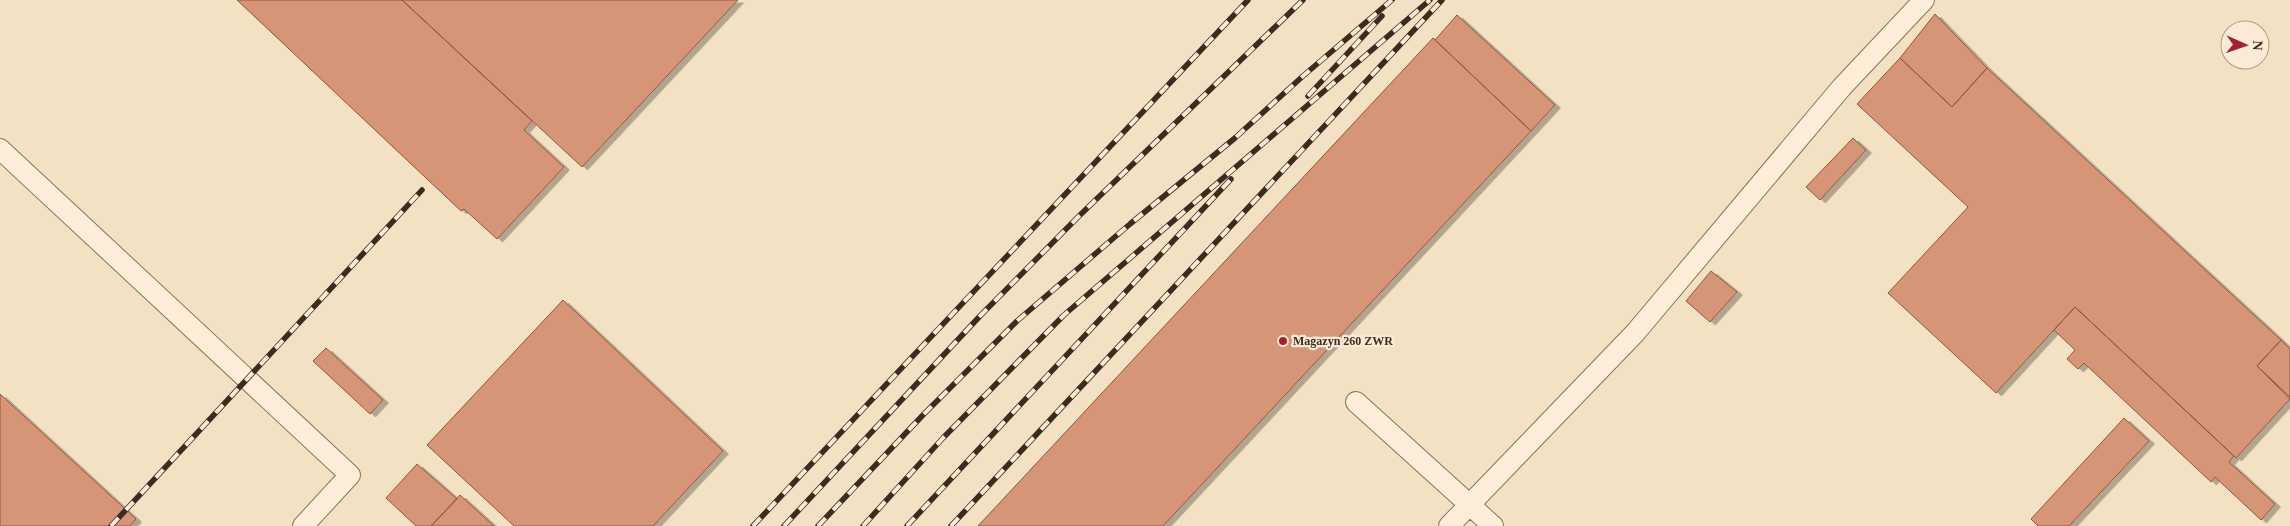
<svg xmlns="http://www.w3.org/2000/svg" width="2290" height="526" font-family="Georgia,serif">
<defs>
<filter id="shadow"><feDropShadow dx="5.5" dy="3" stdDeviation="0" flood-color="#0004"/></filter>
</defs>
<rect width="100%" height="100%" fill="#f3e1c4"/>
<!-- building -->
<path fill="#d59576" stroke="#92563b" filter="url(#shadow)" d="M237 0H402L532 121 524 130 564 167 497 239 464 209 461 211Z
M402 0H738L582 167Z
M1935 14 1987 68 1952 107 1900 58Z
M1457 15 1555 105 1531 131 1435 40Z
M1433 38 1531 131 1163 526H978Z
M1900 58 1952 107 1987 68 2281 340 2257 366 2290 399 2236 458 2075 307 1996 393 1888 293 1968 207 1857 104Z
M1853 138 1866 150 1820 200 1806 187Z
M1711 271 1737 292 1710 322 1686 301Z
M563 300 723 451 653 526H514L427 445Z
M2075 307 2234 456 2229 462 2275 504 2261 520 2215 477 2211 482 2084 363 2078 369 2067 359 2075 350 2054 330Z
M2281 340 2290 349V397L2257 366Z
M326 348 383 400 370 414 313 361Z
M0 394 136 519 130 526H0Z
M2124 418 2149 441 2069 526H2038L2031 519Z
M417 464 457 499 431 526H416L386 498Z
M460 495 494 526H431Z"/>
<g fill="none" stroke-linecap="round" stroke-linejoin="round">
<defs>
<path id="lane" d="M0 149 350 475 303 526
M1356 402 1493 526
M1449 526 1635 333 1842 87 1924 0"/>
</defs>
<!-- lane casing -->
<use href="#lane" stroke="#907158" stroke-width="22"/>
<!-- lane -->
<use href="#lane" stroke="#fceed9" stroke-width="20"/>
<defs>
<path id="rail" d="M1308 96 1382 16
M111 526 422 190
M753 526 1248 0
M784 526 980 316 1079 216 1303 0
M818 526 922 416 1017 321 1130 224 1235 138 1303 76 1392 0
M863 526 943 438 1064 315 1430 0
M907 526 1231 179
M951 526 1442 0"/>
</defs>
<!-- rail casing -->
<use href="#rail" stroke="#3f2b1e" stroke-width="5.5"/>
<!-- rail -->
<use href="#rail" stroke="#f9ebd5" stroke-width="4" stroke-dasharray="11" stroke-linecap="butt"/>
</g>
<!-- markers -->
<circle fill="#a6212f" stroke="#f9ebd5" stroke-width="2" cx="1283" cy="341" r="5"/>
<g text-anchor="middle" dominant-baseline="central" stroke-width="4.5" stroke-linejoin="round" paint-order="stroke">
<!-- poi labels -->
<g font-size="12" font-weight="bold" fill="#3f2b1e" stroke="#f9ebd5" text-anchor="start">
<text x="1293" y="341">Magazyn 260 ZWR</text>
</g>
</g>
<!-- north arrow -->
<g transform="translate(2245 45) rotate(92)"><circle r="24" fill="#f9ebd5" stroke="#af9e8c"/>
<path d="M0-4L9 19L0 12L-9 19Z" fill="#a6212f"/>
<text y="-8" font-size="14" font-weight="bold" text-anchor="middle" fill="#3f2b1e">N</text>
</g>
</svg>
